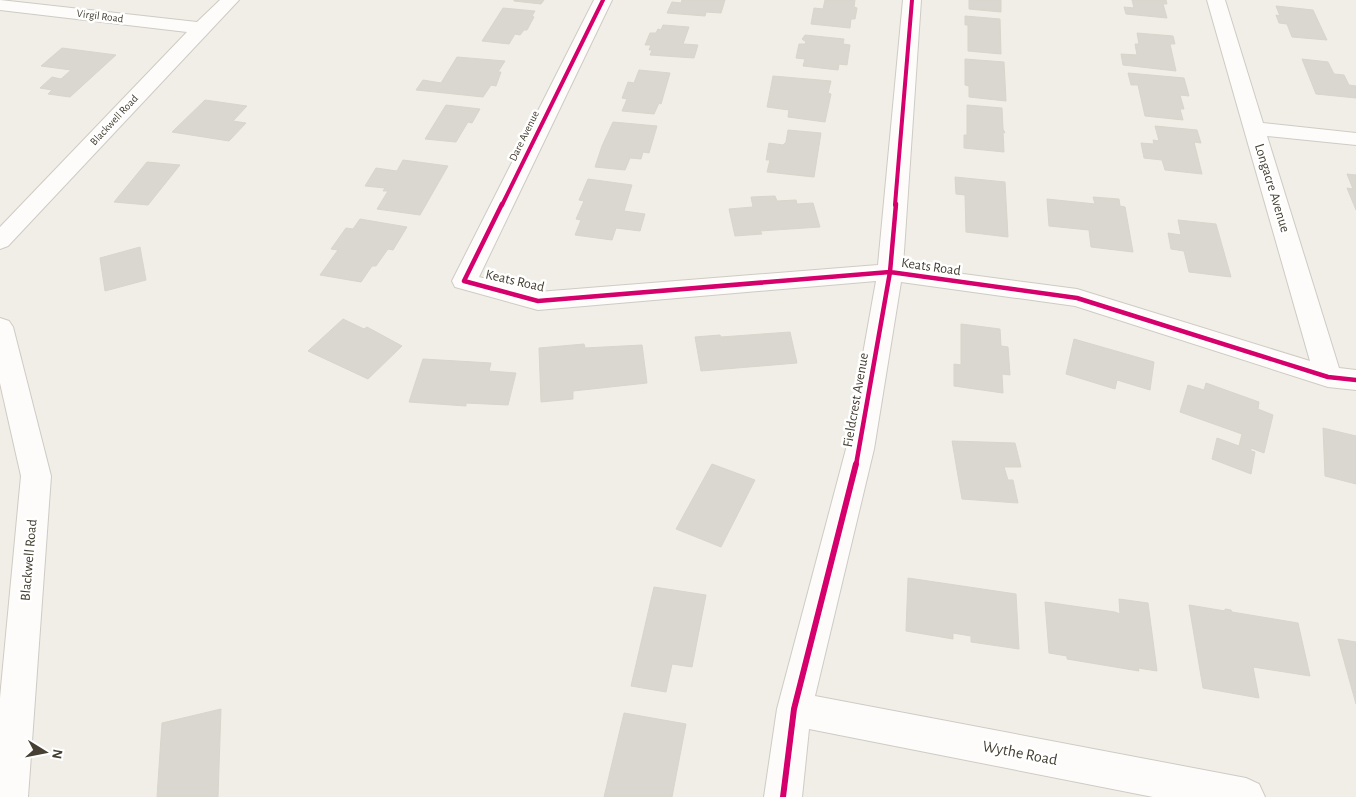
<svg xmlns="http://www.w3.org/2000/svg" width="1356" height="797" font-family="'Alegreya Sans',sans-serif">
<rect width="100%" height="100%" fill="#f0eee6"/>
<!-- building -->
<path fill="#d9d7cf" stroke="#d8d5cc" d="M514 0H544L541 4 514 1Z
M682 0H725L721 13 706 12 705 16 667 13 672 2 681 3Z
M825 0H855L854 7 857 8 855 19H851L850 28 811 24 814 8 823 9Z
M969 0H1001V12L969 9Z
M1132 0H1166L1167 4H1163L1167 18 1126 14 1124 7 1134 8Z
M1276 6 1313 10 1327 40 1292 37 1287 24 1279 23 1276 15 1280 16Z
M503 8 535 11 532 16 534 17 527 30H524L520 35 515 34 509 44 482 41Z
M965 16 1000 19 1001 54 968 51V25H965Z
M663 25 689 27 683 44 698 45 694 58 650 55 652 50H649L651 45H645L650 33H656L658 29 661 30Z
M1137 33 1173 36 1175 44H1170L1176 71 1123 65 1121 54 1137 55 1135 44H1139Z
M805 35 844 39 843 44 850 45 847 65 839 64 838 70 803 66 805 59 796 58 799 44H805L806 42 802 39Z
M62 48 116 55 70 97 48 94 52 90 40 88 52 77 61 79 71 70 41 66Z
M457 57 505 61 498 72H501L496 86 491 85 483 97 416 90 423 80 441 83Z
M965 59 1004 62 1006 101 969 97V86L965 85Z
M1302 59 1328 62 1334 74 1344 75 1349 85 1356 86V98L1316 94Z
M639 70 670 73 661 104 659 103 654 114 622 111 627 99 622 98 628 82 634 83Z
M1128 73 1184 78 1189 96 1180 95 1184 109H1180L1183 120 1145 116 1138 85H1131Z
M773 76 831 81 828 93 831 94 825 122 788 117 789 110 767 107Z
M205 100 247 106 233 121 246 123 229 141 172 132Z
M446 105 480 109 472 123 468 122 456 142 425 139Z
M967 105 1002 108 1003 129 1005 133 1003 132 1004 152 964 148V135H967Z
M613 122 657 126 649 153 643 152 641 159 630 158 625 170 595 167 602 146Z
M1155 126 1197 130 1201 143 1194 142 1202 174 1165 170 1162 160 1144 158 1141 143 1154 144 1153 140 1159 141Z
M788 130 821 133 814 177 767 172 770 160H766L769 143 783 145 786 142Z
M403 160 448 166 420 215 377 209 388 191H383L385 188 365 186 376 168 397 171Z
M147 162 180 165 148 205 114 202Z
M1347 174 1356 175V210L1347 188 1353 189Z
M955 177 1005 182 1008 237 966 232 965 195 956 194Z
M588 179 632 185 624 211 645 214 640 231 616 228 612 240 575 235 581 220 576 219 584 201 579 200Z
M775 196 777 201 796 200 797 204 813 203 820 227 760 231 762 234 735 236 729 209 753 207 751 197Z
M1093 197 1119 199 1120 206 1125 207 1133 252 1091 247 1089 230 1049 226 1047 199 1095 204Z
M360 219 407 227 393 250 388 249 376 266H372L361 282 320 275 338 250 331 249 346 228 353 229Z
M1178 220 1216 224 1231 277 1189 272 1184 251 1171 249 1168 233 1181 235Z
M140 247 146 280 105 291 100 258Z
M343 319 364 329 367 327 402 346 368 379 308 351Z
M961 324 1000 329 1001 346 1008 347 1010 375 1002 374 1003 393 954 386V364L961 365Z
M790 332 797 363 701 371 695 337 720 335 721 337Z
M1074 339 1154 362 1150 390 1117 380 1115 389 1066 374Z
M584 344 585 348 642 345 647 383 573 391V399L541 402 539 348Z
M423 359 491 363 489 371 516 373 508 405 466 403V406L409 402Z
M1206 383 1259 402 1258 409 1273 415 1264 453 1251 448V451L1255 452 1251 474 1212 459 1217 438 1239 446 1242 434 1180 412 1188 385 1204 390Z
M1323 428 1356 436V484L1325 476Z
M952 441 1015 443 1021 467H1004L1008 480H1013L1018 503 962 499Z
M712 464 755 480 721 547 676 529Z
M908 578 1016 594 1019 649 971 642V636L953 633V639L906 631Z
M654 587 706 595 692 667 672 664 666 692 631 686Z
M1119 599 1148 603 1157 671 1138 668 1139 671 1067 659V656L1049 653 1045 602 1115 612 1120 614Z
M1189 605 1225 611V609L1231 610 1232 612 1298 623 1310 676 1253 667 1259 698 1203 688Z
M1338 639 1356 642V704Z
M221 709 218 797H157L162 723Z
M624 713 686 724 672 797H604Z"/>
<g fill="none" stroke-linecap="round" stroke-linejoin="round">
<defs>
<path id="minor" d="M0 0 197 22 220 0H239L8 246 0 249V227L187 32 0 10Z
M594 0H612L479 277 538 292 878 265 903 0H921L903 266 1077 289 1310 361 1207 0H1225L1263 123 1356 133V145L1267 136 1339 368 1356 370V390L1328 387 1075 306 901 282 874 449 815 696 1246 778 1259 784 1265 797H1153L809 729 802 797H764L777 709 846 449 876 281 538 310 455 287 452 281Z
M0 318 9 321 13 327 51 476 28 797H0V698L21 476 0 383Z"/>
</defs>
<!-- minor casing -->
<use href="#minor" stroke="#cecbc4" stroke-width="2"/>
<!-- minor -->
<use href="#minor" fill="#fdfcfb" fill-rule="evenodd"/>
<defs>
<path id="cycleway-far2" d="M502 205 603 0
M895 205 912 0"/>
<path id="cycleway-far1" d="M502 204 464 281 538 301 890 272 1077 298 1328 377 1356 380
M856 465 890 272 896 204"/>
<path id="cycleway" d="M783 797 794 709 856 464"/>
</defs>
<!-- cycleway-far2 casing -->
<use href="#cycleway-far2" stroke="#fff" stroke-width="6"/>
<!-- cycleway-far1 casing -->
<use href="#cycleway-far1" stroke="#fff" stroke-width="8"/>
<!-- cycleway casing -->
<use href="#cycleway" stroke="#fff" stroke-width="9"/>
<!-- cycleway-far2 -->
<use href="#cycleway-far2" stroke="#d6006c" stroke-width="4"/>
<!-- cycleway-far1 -->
<use href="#cycleway-far1" stroke="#d6006c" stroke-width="4.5"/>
<!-- cycleway -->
<use href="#cycleway" stroke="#d6006c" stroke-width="6"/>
</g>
<g text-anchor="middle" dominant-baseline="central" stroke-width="5" stroke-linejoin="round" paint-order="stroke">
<!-- far-street labels -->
<g font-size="11" fill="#454033" stroke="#fff">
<text transform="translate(100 16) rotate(7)">Virgil Road</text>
<text transform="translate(114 120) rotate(-47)">Blackwell Road</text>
<text transform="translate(524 136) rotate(-64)">Dare Avenue</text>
</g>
<!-- street labels -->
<g font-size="14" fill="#454033" stroke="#fff">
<text transform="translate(1272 188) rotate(73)">Longacre Avenue</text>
<text transform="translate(931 267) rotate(8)">Keats Road</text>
<text transform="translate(515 281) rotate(13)">Keats Road</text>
<text transform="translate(856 400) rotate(-80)">Fieldcrest Avenue</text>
<text transform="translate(29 560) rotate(-85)">Blackwell Road</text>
</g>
<!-- near-street labels -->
<g font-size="16" fill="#454033" stroke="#fff">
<text transform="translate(1020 753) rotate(11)">Wythe Road</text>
</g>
</g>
<!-- north arrow -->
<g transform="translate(45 752) rotate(100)" stroke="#ffffff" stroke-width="4" paint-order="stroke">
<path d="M0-4L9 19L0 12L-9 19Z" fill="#454033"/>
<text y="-8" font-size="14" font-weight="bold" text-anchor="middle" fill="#454033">N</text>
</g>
</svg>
